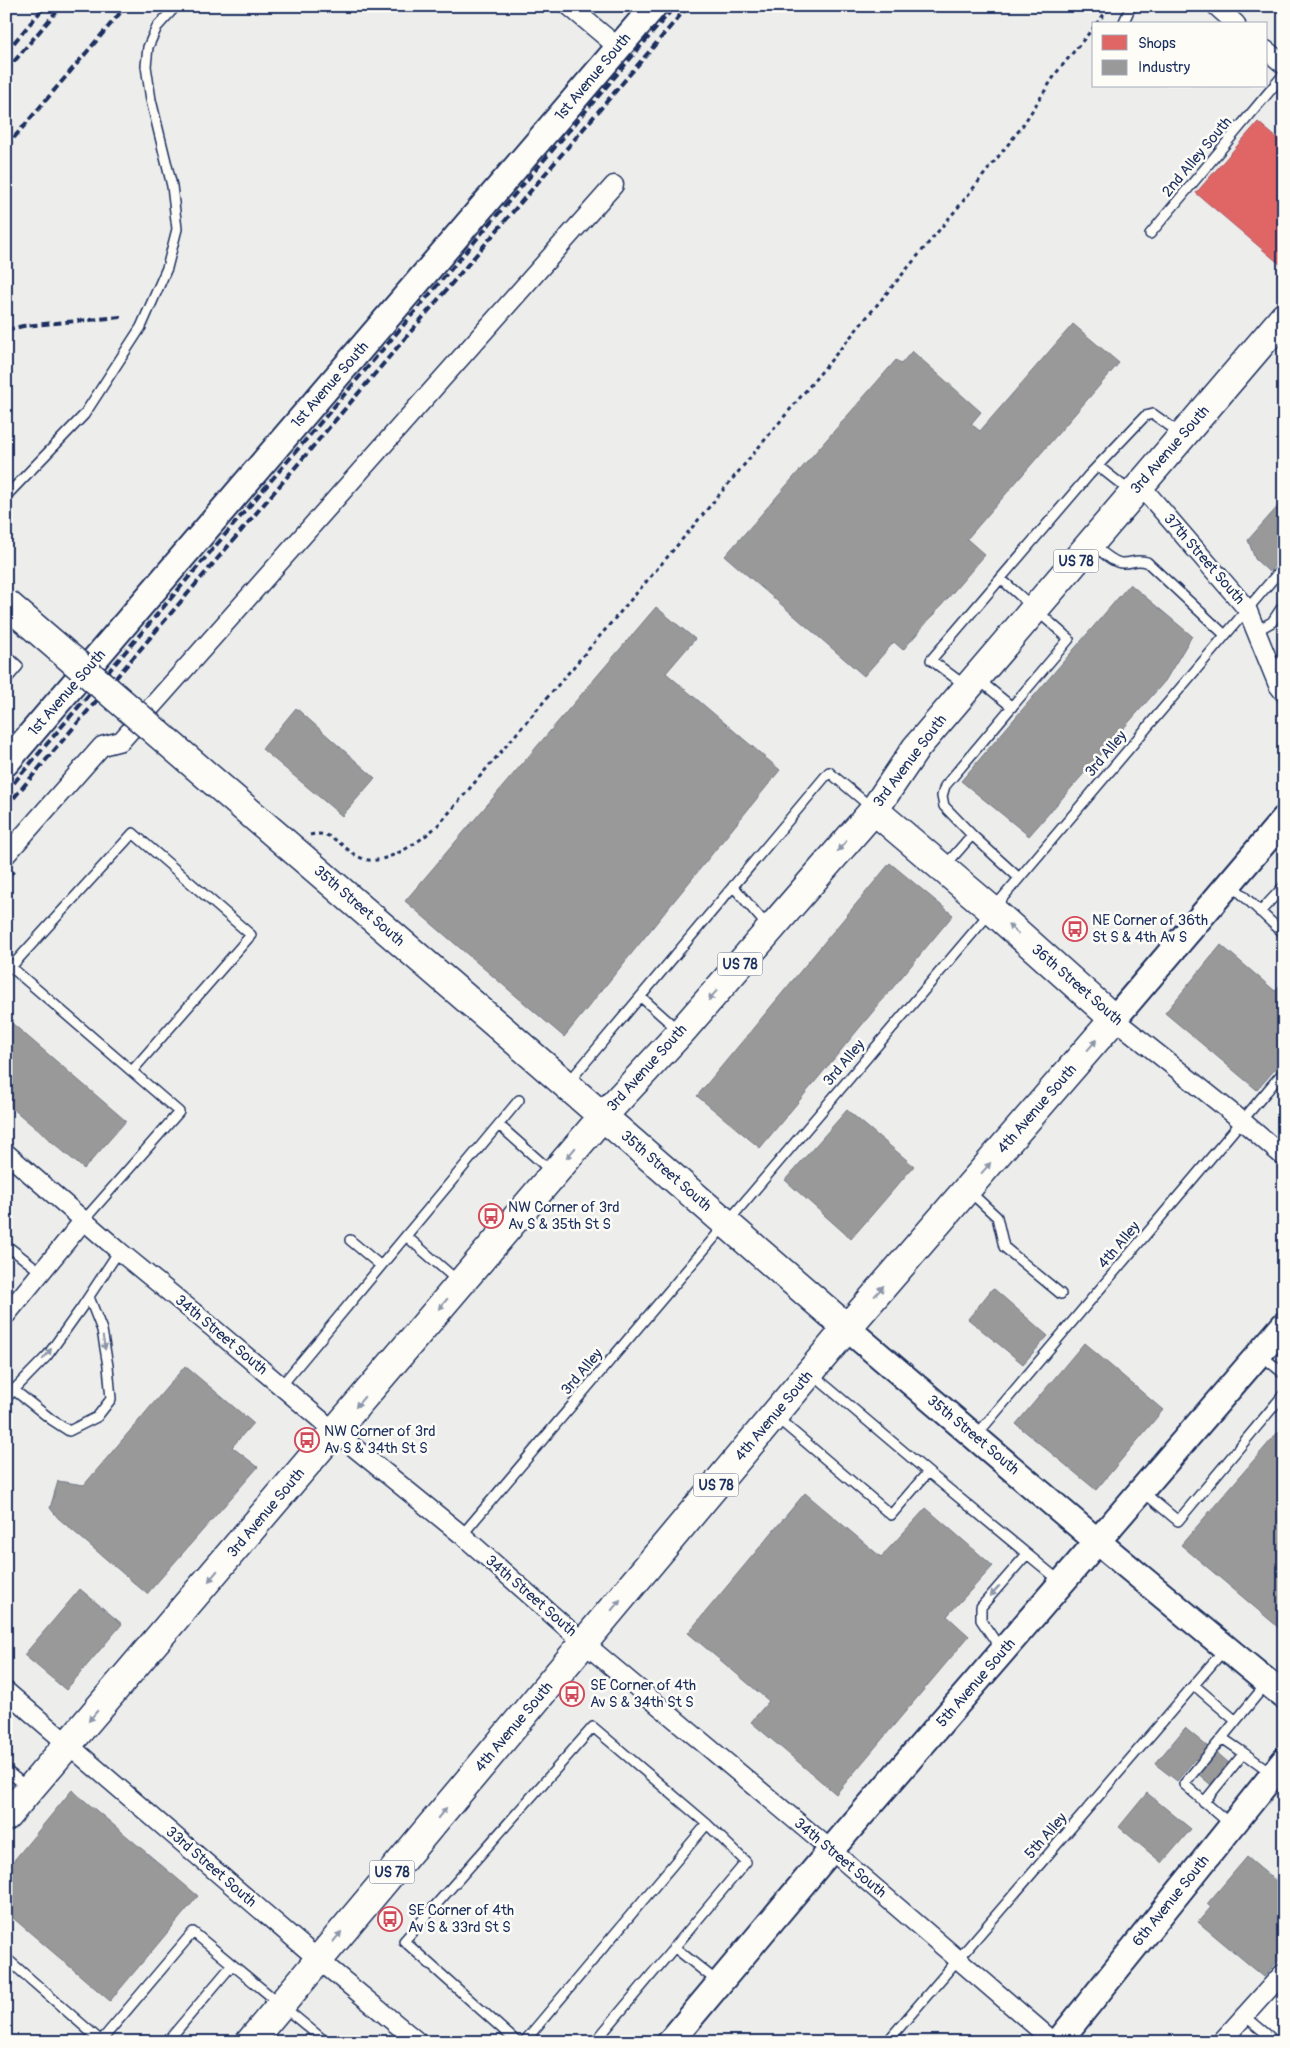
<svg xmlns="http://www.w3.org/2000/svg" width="1290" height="2048" font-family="Pangolin,sans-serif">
<rect width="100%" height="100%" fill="#fdfcf7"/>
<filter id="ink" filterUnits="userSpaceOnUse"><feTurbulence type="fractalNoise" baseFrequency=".02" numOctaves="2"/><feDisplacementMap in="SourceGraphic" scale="10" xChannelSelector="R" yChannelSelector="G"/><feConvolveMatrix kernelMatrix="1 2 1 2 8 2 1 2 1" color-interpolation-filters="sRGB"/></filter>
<g filter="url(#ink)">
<!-- built -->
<path fill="#edeeec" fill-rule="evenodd" d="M6 6H1284V1965L1219 2042H6ZM1094 24H1266V86H1094Z"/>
<!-- shops -->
<path fill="#e06666" stroke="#a55664" d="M1258 122 1284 144V264L1282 266 1196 193Z"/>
<!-- industry -->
<path fill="#999" stroke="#737987" d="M1073 324 1119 363 967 539 985 555 903 650 894 642 864 676 725 556 896 360 901 364 912 351 981 412 971 424 980 431Z
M1280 504 1284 507V555L1269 572 1255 559 1248 540Z
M1130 584 1192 636 1165 681 1029 836 961 781Z
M656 607 695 639 666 673 780 770 564 1037 405 901Z
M296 708 375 778 342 816 262 749Z
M890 863 953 915 760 1148 697 1096Z
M1221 945 1275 991 1280 985H1284V1059L1257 1090 1165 1013Z
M6 1018 126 1121 84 1169 6 1103Z
M847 1110 914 1166 851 1239 785 1180Z
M993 1288 1048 1336 1023 1364 968 1319Z
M1084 1343 1163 1410 1096 1490 1016 1424Z
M185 1366 253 1423 232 1447 258 1467 147 1594 58 1518 50 1508 58 1481 84 1485Z
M1278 1432 1284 1436V1632L1181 1545Z
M805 1493 881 1557 926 1508 993 1566 947 1616 969 1636 836 1794 751 1722 769 1701 688 1633Z
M80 1589 122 1624 66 1690 24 1655Z
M1185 1728 1208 1747 1197 1760 1195 1759 1177 1781 1155 1764Z
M1215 1751 1229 1763 1211 1785 1197 1773Z
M72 1790 198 1896 110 2001 6 1912V1870Z
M1147 1793 1191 1829 1162 1863 1119 1827Z
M1247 1857 1284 1888V1954L1264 1977 1198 1922 1211 1907 1207 1904Z"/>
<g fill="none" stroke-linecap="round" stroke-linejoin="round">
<defs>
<path id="lane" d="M1123 24 1131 6
M1150 234 1284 74
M1098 466 1131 492
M6 496 84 415 141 327 167 268 177 229 172 186 151 100 146 66 148 47 157 27 176 6
M1093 545C1100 550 1114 564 1123 563 1134 563 1134 559 1147 562L1225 635
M1256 631 1272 622 1284 604
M6 655 18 666 6 680
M1270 667 1284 661
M979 680 1012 707
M966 686 931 660 1089 475 1145 416 1153 414 1181 434
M972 835 944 806 942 796 945 786 1069 639 1001 579
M945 866 972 835 1019 878
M1231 884 1284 934
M733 886 769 928
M1260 912 1284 886
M641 997 678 1030
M568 1083 829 772 872 808
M499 1125 552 1172
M969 1191 997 1217 1004 1247 1061 1294
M84 1220 179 1112 11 967 133 833 251 935 132 1071
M406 1236 459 1282
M350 1240 381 1266
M6 1253 10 1248 41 1272
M1261 1355 1284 1374
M812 1374 928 1472
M281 1386 519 1100
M14 1390 52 1420 69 1431 97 1417 111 1399 108 1366 102 1330 89 1297
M6 1398 47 1356 82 1307 119 1251
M776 1417 891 1515 928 1472 1061 1582
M975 1437 1284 1071
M1142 1491 1178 1521 1284 1394
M462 1535 1284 566
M1002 1651 981 1620V1607L1027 1554
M1194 1685 1236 1721
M1222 1738 1266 1684
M6 1770 27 1787
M1204 1802 1244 1753 1284 1782
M1231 1825 1184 1784 1222 1738 1244 1753
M674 1947 719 1983
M6 1958 101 2041
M1245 2016 1276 2042
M100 2042 193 1932 326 2042
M167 2042 232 1965
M517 2042 404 1941 593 1727 707 1824 746 1862 595 2042
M524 2042 707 1824
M887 2042 1224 1650"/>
<path id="street" d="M569 6 619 48
M1216 6 1236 24
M1266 50 1284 65
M1140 485 1247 609 1278 685 1284 693
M6 855 102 746 121 741 614 185
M1114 1019 1241 1120 1284 1157
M6 1153 119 1251 213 1328 335 1432 462 1535 584 1643 831 1850 1054 2042
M6 1315 84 1220
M6 1691 319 1960 418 2042
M1221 2042 1284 1972"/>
<path id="secondary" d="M6 763 654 6
M1114 1019 1284 819
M847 1328 1098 1542 1284 1696
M670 2042 831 1850 1284 1325
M1058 2042 1284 1761"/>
<path id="primary" d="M503 1030 847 1328
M6 1817 603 1116 681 1032 874 810 916 748 1284 317
M250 2042 847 1328 1114 1019 992 910 874 810"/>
</defs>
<!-- lane casing -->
<use href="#lane" stroke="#1b2f5e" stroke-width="12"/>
<!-- street casing -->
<use href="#street" stroke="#1b2f5e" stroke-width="21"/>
<!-- secondary casing -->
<use href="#secondary" stroke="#1b2f5e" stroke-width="29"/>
<!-- primary casing -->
<use href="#primary" stroke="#1b2f5e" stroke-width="31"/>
<!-- path -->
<path stroke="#1b2f5e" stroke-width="3" stroke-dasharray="4 4" stroke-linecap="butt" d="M1096 24 1111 6
M310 835C335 829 343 852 364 859 385 867 427 837 441 822L675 548 960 205 1021 128 1057 72 1094 27
M6 880 14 871"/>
<!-- lane -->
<use href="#lane" stroke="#fdfcf7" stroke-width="9"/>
<!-- street -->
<use href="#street" stroke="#fdfcf7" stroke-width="18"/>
<!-- secondary -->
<use href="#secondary" stroke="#fdfcf7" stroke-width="25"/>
<!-- primary -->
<use href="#primary" stroke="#fdfcf7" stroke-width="28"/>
<!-- rail -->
<path stroke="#1b2f5e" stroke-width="4" stroke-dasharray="8 4" stroke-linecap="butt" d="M6 52 45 6
M6 71 61 6
M6 147 126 6
M6 330 23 326 121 317
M6 792 675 6
M6 807 688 6"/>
<defs>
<path id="primary-bridge" d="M6 603 503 1030"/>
</defs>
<!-- primary-bridge casing -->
<use href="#primary-bridge" stroke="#1b2f5e" stroke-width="31" stroke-linecap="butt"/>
<!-- primary-bridge -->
<use href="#primary-bridge" stroke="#fdfcf7" stroke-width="28"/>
</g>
<!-- one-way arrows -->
<defs><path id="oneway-solid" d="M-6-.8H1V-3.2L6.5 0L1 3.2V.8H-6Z" transform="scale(1.25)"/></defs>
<g fill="#8c96aa">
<use href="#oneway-solid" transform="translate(842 846) rotate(131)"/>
<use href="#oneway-solid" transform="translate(1013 929) rotate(-138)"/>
<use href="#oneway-solid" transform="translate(713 995) rotate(131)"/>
<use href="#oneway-solid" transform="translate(1092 1045) rotate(-49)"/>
<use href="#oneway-solid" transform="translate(571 1153) rotate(130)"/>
<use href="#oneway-solid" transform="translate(986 1168) rotate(-49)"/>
<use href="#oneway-solid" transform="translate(879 1291) rotate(-49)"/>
<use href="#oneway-solid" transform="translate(443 1304) rotate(130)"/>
<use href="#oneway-solid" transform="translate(104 1343) rotate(80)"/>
<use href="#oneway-solid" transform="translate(47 1354) rotate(-51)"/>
<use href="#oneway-solid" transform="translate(360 1402) rotate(130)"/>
<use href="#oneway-solid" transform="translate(213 1576) rotate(130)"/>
<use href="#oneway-solid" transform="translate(995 1591) rotate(131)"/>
<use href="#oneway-solid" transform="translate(616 1605) rotate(-50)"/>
<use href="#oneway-solid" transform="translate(93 1716) rotate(130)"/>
<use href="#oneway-solid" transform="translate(442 1813) rotate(-50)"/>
<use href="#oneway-solid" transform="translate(337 1937) rotate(-50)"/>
</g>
</g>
<!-- icons -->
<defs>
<symbol id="bus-ring" viewBox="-11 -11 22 22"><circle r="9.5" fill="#fdfcf7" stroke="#d1495b" stroke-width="1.5"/><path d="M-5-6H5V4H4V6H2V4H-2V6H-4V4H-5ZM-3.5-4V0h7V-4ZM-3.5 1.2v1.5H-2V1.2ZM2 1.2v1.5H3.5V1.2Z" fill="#d1495b"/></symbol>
</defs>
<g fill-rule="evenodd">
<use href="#bus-ring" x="1061" y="915" width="28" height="28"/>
<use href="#bus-ring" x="477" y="1202" width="28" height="28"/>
<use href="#bus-ring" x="293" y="1426" width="28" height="28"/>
<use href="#bus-ring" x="558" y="1680" width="28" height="28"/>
<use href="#bus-ring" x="376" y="1905" width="28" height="28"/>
</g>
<g text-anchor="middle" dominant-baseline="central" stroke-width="5" stroke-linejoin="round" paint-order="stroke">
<!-- shield labels -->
<g fill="#fdfcf7" stroke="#5f6c8c" stroke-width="1">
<rect x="1053.5" y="549.5" width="45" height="23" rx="4"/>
<rect x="717.5" y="952.5" width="45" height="23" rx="4"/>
<rect x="693.5" y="1473.5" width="45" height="23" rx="4"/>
<rect x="369.5" y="1860.5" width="45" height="23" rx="4"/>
</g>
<g font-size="14" font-weight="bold" fill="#1b2f5e">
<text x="1076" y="561">US 78</text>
<text x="740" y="964">US 78</text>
<text x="716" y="1485">US 78</text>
<text x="392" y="1872">US 78</text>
</g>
<!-- street labels -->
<g font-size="15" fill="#1b2f5e" stroke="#fdfcf7">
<text transform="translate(593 77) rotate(-50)">1st Avenue South</text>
<text transform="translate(1197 157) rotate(-50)">2nd Alley South</text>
<text transform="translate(330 385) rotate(-49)">1st Avenue South</text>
<text transform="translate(1170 450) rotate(-49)">3rd Avenue South</text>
<text transform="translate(1204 559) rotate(49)">37th Street South</text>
<text transform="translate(67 693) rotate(-49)">1st Avenue South</text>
<text transform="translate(1106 754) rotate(-50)">3rd Alley</text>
<text transform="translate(910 761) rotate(-53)">3rd Avenue South</text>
<text transform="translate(359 906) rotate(41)">35th Street South</text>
<text transform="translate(1077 985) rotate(41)">36th Street South</text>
<text transform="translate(844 1063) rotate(-50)">3rd Alley</text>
<text transform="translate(647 1068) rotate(-48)">3rd Avenue South</text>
<text transform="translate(1037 1109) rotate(-49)">4th Avenue South</text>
<text transform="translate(666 1171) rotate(41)">35th Street South</text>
<text transform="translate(1119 1245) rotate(-50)">4th Alley</text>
<text transform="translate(221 1335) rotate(40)">34th Street South</text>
<text transform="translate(582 1372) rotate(-50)">3rd Alley</text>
<text transform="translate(774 1416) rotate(-50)">4th Avenue South</text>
<text transform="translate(973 1435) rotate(40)">35th Street South</text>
<text transform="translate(266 1513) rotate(-50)">3rd Avenue South</text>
<text transform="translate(531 1596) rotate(41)">34th Street South</text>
<text transform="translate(976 1683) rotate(-49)">5th Avenue South</text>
<text transform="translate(514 1727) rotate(-50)">4th Avenue South</text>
<text transform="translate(1046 1836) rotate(-49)">5th Alley</text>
<text transform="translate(840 1858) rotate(40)">34th Street South</text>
<text transform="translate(211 1867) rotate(41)">33rd Street South</text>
<text transform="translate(1171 1901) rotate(-51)">6th Avenue South</text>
</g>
<!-- poi labels -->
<g font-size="15" fill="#1b2f5e" stroke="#fdfcf7" text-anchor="start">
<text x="1092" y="920">NE Corner of 36th<tspan x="1092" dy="17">St S &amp; 4th Av S</tspan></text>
<text x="508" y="1207">NW Corner of 3rd<tspan x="508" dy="17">Av S &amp; 35th St S</tspan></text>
<text x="324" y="1431">NW Corner of 3rd<tspan x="324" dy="17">Av S &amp; 34th St S</tspan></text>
<text x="590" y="1685">SE Corner of 4th<tspan x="590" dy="17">Av S &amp; 34th St S</tspan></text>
<text x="408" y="1910">SE Corner of 4th<tspan x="408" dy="17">Av S &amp; 33rd St S</tspan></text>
</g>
</g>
<!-- margin -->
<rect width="1290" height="2048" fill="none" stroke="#fdfcf7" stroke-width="25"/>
<rect x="12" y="12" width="1265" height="2023" fill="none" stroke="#1b2f5e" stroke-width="2" filter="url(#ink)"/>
<!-- legend -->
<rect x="1092" y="22" width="175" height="65" fill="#fdfcf7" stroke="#a3aaba"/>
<rect x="1102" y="35" width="25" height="15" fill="#e06666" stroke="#a3aaba"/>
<text x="1138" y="48" font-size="15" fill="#1b2f5e">Shops</text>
<rect x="1102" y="60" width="25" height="15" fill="#999999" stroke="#a3aaba"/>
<text x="1138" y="72" font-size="15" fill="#1b2f5e">Industry</text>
</svg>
